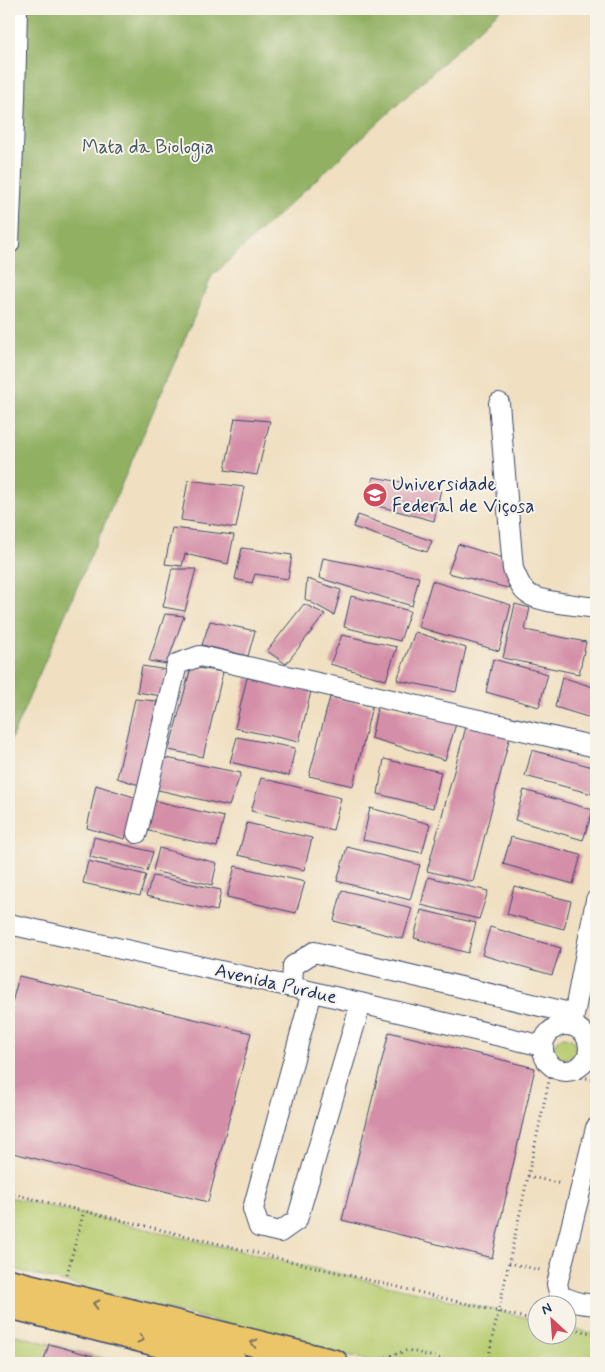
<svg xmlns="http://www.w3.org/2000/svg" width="605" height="1372" font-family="Mynerve,sans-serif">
<rect width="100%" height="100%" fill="#f7f3e8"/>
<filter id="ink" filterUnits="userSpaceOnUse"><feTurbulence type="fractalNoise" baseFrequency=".02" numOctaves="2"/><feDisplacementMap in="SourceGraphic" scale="10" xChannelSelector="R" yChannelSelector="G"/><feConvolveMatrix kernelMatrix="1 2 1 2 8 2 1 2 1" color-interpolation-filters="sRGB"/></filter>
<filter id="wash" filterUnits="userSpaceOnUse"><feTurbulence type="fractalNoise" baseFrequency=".0096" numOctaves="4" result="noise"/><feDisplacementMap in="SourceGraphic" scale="20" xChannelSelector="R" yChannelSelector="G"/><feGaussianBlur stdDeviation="1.12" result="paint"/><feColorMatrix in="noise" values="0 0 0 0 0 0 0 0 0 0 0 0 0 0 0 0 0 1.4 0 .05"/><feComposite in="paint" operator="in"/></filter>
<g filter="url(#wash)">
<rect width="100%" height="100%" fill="#f0dfc0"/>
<!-- green -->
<path fill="#b7cc6f" stroke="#697e66" d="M554 1048a11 11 0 1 1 22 0a11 11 0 1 1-22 0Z
M9 1197 537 1320 538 1334H568V1327L596 1334V1363H378L9 1268Z
M9 1333 121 1363H9Z"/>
<!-- forest -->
<path fill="#91b062" stroke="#567060" d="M9 9H501L212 276 9 744Z"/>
<g id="blocks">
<!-- building -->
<path fill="#d48ea7" d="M235 418 270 421 257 475 225 470Z
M373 477 441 489 434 521 367 503Z
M188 480 244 487 236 528 181 520Z
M358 515 432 541 427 552 353 527Z
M172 528 234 535 228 564 185 554 182 566 165 564Z
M458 544 513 561 508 588 448 573Z
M242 548 292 555 288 579 255 574 252 583 235 579Z
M323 558 419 577 412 606 319 578Z
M172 569H196L185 611 163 607Z
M307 579 341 590 334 615 305 599Z
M432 581 511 605 499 651 418 627Z
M351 596 410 611 400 641 344 627Z
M304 604 325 614 286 664 267 651Z
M515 604 530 608 525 630 586 642 579 674 503 658Z
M165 614 184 616 167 664 149 661Z
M210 621 255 631 248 656 202 645Z
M415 632 466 648 456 692 397 680Z
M342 635 397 647 386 680 330 664Z
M493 659 548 674 539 707 486 692Z
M142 666 167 670 161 696 137 692Z
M191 667 223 672 203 757 169 750Z
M562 677 596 688V710L594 719 555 707Z
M247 678 311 691 299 742 235 728Z
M330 697 372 706 353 786 309 776Z
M135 699 157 701 139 785 117 778Z
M378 704 456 724 445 760 371 738Z
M467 723 511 732 473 882 427 871Z
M237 737 295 748 289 776 230 762Z
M532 750 596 768V795L525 776Z
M161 757 241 773 229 806 154 789Z
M384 759 441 772 433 808 378 794Z
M261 778 341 798 333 830 251 811Z
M96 785 137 798 125 839 87 828Z
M524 790 593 810 583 840 515 820Z
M152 800 224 817 217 847 145 830Z
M370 808 430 824 422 853 363 840Z
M247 823 312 838 304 870 238 855Z
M94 837 153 852 147 871 90 857Z
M511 837 581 855 573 884 503 864Z
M347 847 420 865 410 900 337 881Z
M159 848 217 863 212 885 153 871Z
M88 861 146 875 140 896 83 883Z
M235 866 305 882 296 913 227 897Z
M153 876 221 890 217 911 146 896Z
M428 877 488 891 479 919 421 905Z
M514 886 571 901 564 929 507 914Z
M342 890 412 908 403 939 334 921Z
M421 910 476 923 468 953 414 938Z
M490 927 561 948 552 975 482 955Z
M19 976 251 1033 208 1202 9 1152V1014Z
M389 1032 535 1068 492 1258 342 1220Z
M49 1344 93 1356 91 1363H43Z"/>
</g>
</g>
<g filter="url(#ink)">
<use href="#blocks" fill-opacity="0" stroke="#3b496d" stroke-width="1"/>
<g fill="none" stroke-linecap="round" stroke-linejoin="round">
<defs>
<path id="minor" d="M9 244 15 99 17 9
M499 403 513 569C517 577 520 588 527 593 540 603 579 605 596 608
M137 833 177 664 200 656 596 747
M9 924 292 987 543 1046
M292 987 293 966 314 952 574 1014
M312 992 253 1209 259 1227 280 1232 297 1220 361 1003
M543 1048a23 23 0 1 1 46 0a23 23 0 1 1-46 0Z
M572 1026 596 900
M596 1128 557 1284 560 1296 579 1303 596 1305"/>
<path id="major" d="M9 1282 335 1363
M9 1305 234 1363"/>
</defs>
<!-- minor casing -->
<use href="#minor" stroke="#3b496d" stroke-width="22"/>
<!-- major casing -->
<use href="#major" stroke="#3b496d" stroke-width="29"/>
<!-- path -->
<path stroke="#3b496d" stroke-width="3" stroke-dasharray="1 4" stroke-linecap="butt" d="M552 1071 596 1080
M528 1176 561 1184
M9 1193 538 1321
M509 1263 540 1270
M67 1274 84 1211
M568 1328 596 1334
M372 1362 408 1350 456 1363
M494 1363 489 1362 490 1349 552 1067"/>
<!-- minor -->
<use href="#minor" stroke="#fff" stroke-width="20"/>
<!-- major -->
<use href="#major" stroke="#edc569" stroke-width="26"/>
</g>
<!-- one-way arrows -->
<defs><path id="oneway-chevron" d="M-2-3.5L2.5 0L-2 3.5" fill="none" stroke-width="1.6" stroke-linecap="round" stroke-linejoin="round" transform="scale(1.25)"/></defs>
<g stroke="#797263">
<use href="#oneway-chevron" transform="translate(96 1304) rotate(-166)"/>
<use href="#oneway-chevron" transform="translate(141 1339) rotate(15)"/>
<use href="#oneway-chevron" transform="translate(254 1343) rotate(-166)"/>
</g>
</g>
<!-- icons -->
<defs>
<symbol id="university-disc" viewBox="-11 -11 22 22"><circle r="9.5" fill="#d1495b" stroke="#f7f3e8"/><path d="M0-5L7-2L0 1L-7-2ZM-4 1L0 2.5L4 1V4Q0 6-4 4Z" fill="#fff"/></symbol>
</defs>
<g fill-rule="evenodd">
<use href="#university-disc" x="361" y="481" width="28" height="28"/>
</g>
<g text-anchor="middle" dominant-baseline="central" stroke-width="4" stroke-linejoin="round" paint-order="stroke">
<!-- park labels -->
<g font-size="19" fill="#425662" stroke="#f7f3e8">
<text x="148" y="147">Mata da Biologia</text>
</g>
<!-- poi labels -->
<g font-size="19" fill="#1b2f5e" stroke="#f7f3e8" text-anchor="start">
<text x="392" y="484">Universidade<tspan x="392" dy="22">Federal de Viçosa</tspan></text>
</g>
<!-- street labels -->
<g font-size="19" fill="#1b2f5e" stroke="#f7f3e8">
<text transform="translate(276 984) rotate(13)">Avenida Purdue</text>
</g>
</g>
<!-- margin -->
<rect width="605" height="1372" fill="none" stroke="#f7f3e8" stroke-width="30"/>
<!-- north arrow -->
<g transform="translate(552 1320) rotate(334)"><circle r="24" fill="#f7f3e8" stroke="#9fa5b1"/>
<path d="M0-4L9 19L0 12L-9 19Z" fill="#d1495b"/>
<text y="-8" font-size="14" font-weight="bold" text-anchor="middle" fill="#1b2f5e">N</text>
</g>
</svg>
